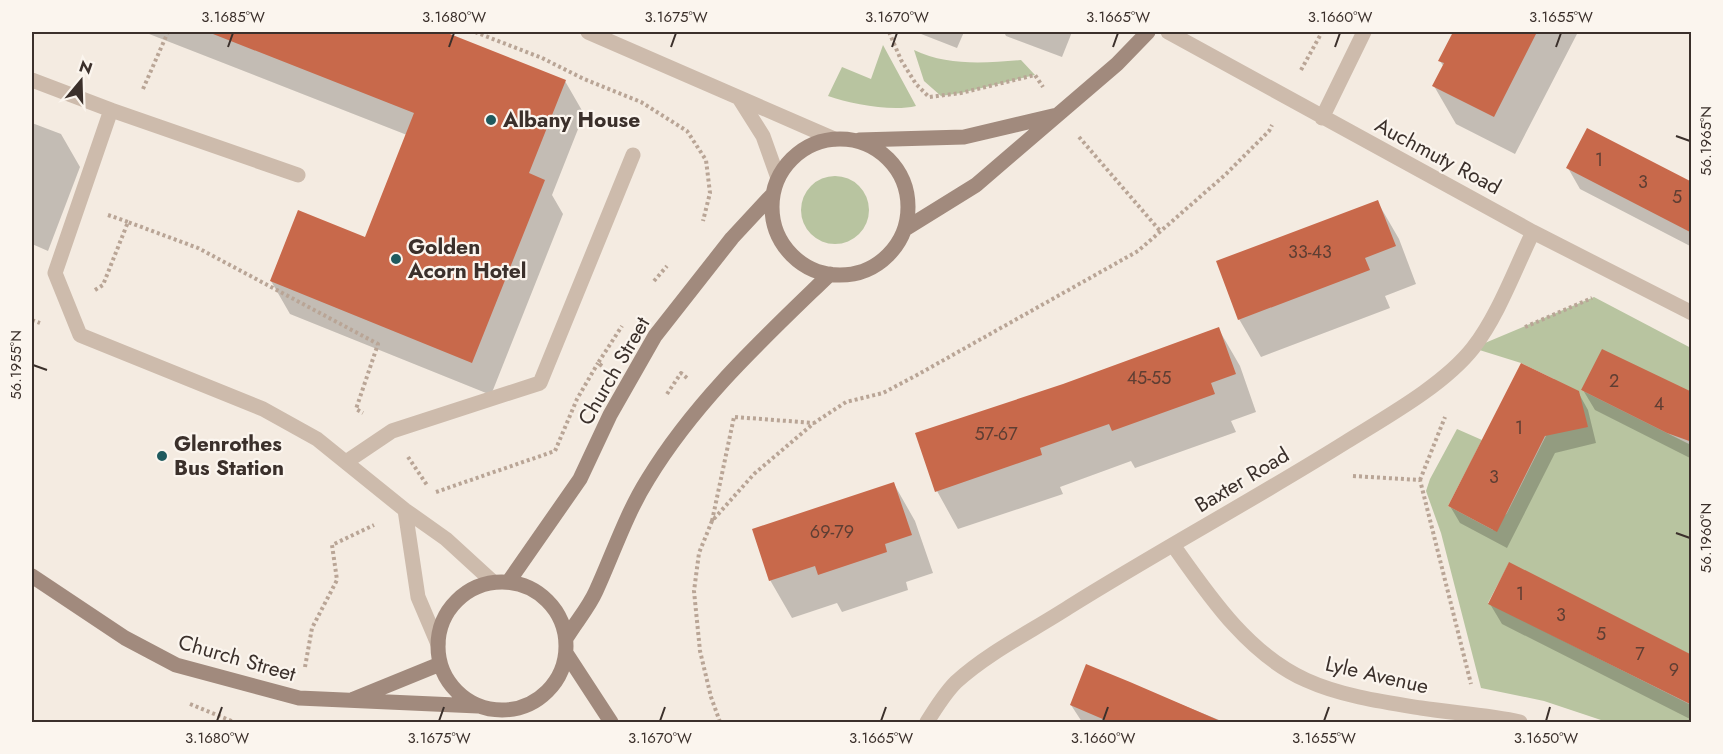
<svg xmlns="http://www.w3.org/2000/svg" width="1723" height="754" font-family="Jost,sans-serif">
<rect width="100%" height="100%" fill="#f4ebe1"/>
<!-- green -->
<path fill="#b8c4a0" d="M883 45 916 106C892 112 851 104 828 96L842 67 871 79Z
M914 50C947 66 985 63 1021 60L1035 75 961 93 941 96 924 81Z
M801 210a34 34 0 1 1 68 0a34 34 0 1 1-68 0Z
M1594 297 1691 348V393L1581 390 1691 445V655L1509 563 1488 603 1691 705V722H1607L1544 701 1481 688 1441 533 1426 491 1430 479 1457 429 1482 440 1448 506 1493 530 1507 513 1556 416 1554 379 1521 363 1473 348Z"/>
<!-- shadow -->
<path fill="#0003" d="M144 32H441L565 81 584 114 552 195 563 214 491 395 290 314 271 281 366 239 407 135Z
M916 32H964L957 48Z
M1004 32H1072L1062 57 1006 36Z
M1454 32H1578L1515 154 1456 124 1434 86 1444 67 1440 61Z
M32 123 61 134 80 167 48 251 32 244Z
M1568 168 1692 183V247L1580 189Z
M1377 201 1399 239 1416 284 1385 296 1390 308 1261 357 1239 319Z
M1218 328 1240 366 1256 412 1231 421 1236 432 1135 468 1131 461 1060 487 1063 494 958 529 937 491 1064 385Z
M1583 390 1692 394V459L1595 410Z
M1578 392 1588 410 1596 443 1555 453 1507 548 1460 523 1450 506Z
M894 484 915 521 933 573 906 582 908 590 842 612 837 603 792 618 770 580Z
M1490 604 1692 657V720L1502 624Z
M1087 666 1224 722H1082L1071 705Z"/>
<!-- building -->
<path fill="#c8694b" d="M214 32H445L566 80 529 173 545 180 472 363 270 281 298 210 365 237 414 113 213 34Z
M1453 32H1537L1494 117 1432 86 1444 63 1438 61Z
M1587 128 1692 182V233L1566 168Z
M1378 200 1396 246 1365 258 1370 270 1238 320 1216 261Z
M1219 327 1236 374 1211 383 1215 394 1112 431 1109 424 1040 448 1042 455 935 492 915 433 1063 384Z
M1602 349 1692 392V442L1667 433 1581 390Z
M1521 363 1579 391 1588 427 1545 436 1497 532 1448 506Z
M894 482 912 535 885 544 887 552 818 575 815 566 769 581 752 529Z
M1509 562 1692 655V705L1488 604Z
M1086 664 1130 682 1225 723H1112L1070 705Z"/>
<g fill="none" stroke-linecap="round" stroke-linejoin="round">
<!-- path -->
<path stroke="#b9a596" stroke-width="4" stroke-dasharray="3 3" stroke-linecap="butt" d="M475 32 542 58 584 79 641 102 687 131 706 160 710 193 703 221
M889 32 901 60 916 84 929 97 961 93 1035 75 1043 87
M998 32H1041
M1301 70 1322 32
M143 89 168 32
M1079 137 1161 232
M108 215 128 222
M654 281 667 266
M95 290 103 285 128 222 198 248 378 344 356 409 363 413
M32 320 40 323
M1525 327 1592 298
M602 366 598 363 622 326
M667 394 681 373 687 378
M735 417 814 423
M408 457 427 485
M1353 476 1420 480 1471 684
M1420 480 1445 417
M436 492 555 451 577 399 598 363
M712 521 734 417
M305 667 312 628 337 580 332 545 374 525
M190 704 234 722
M720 722 711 697 700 651 694 591 699 553 712 521 754 474 814 423 846 402 883 393 917 375 1138 251 1225 175 1269 131 1272 125"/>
<!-- lane -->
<path stroke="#cdbbac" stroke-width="15" d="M32 80 111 110 55 273 80 335 263 409 317 439 405 510 446 539 493 582
M111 110 298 175
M346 462 392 431 540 383 633 155
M405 510 418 597 438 644"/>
<!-- street -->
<path stroke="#cdbbac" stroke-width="15" d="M588 32 834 139
M1168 32 1533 232 1692 313
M739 98 763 136 778 178
M1322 118 1364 32
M1173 545C1209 596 1248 654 1306 680 1341 696 1383 702 1421 708 1454 713 1488 715 1520 722
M927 722C935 709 945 693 956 682 989 652 1032 631 1069 607 1160 550 1255 499 1346 442 1386 417 1444 385 1473 348 1498 316 1515 269 1533 232"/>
<!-- secondary -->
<path stroke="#a18a7d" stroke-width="15" d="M772 207a68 68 0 1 1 136 0a68 68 0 1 1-136 0Z
M859 140 964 137 1057 115
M905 229 976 185 1117 64 1148 32
M32 576 125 638 176 665 299 698 478 706
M509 581 580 479 610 415 655 336 732 238 772 195
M438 646a64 64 0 1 1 128 0a64 64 0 1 1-128 0Z
M567 637C576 622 589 607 596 591 613 554 626 514 648 479 696 400 764 338 830 274
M566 653 611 722
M354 699 440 664"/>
</g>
<!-- ticks -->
<path fill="none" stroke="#3b302b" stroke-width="2" d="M228 47 233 33M449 47 454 33M671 47 676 33M892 47 897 33M1113 47 1118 33M1335 47 1340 33M1556 47 1561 33M1676 136 1690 141M33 365 47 370M1676 533 1690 538M217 721 222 707M439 721 444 707M660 721 665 707M881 721 886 707M1103 721 1108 707M1324 721 1329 707M1546 721 1550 707"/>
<!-- markers -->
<g fill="#1f5a5e" stroke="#fbf5ee" stroke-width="2">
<circle cx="491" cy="120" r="6"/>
<circle cx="396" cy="259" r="6"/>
<circle cx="162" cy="456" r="6"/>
</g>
<g text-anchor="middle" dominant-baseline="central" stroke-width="4.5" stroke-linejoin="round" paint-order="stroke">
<!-- number labels -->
<g font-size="18" fill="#5e3e33">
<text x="1599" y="160">1</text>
<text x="1643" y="182">3</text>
<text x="1677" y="197">5</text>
<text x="1310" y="252">33-43</text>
<text x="1149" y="378">45-55</text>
<text x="1614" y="381">2</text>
<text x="1659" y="404">4</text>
<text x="1519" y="428">1</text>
<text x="996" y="434">57-67</text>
<text x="1494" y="477">3</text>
<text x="832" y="532">69-79</text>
<text x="1520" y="594">1</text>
<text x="1561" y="615">3</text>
<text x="1601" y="634">5</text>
<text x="1640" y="654">7</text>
<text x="1674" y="670">9</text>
</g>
<!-- poi labels -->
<g font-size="21" font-weight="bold" fill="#3b302b" stroke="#fbf5ee" text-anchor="start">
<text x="503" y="120">Albany House</text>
<text x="408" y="247">Golden<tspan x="408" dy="24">Acorn Hotel</tspan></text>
<text x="174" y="444">Glenrothes<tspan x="174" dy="24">Bus Station</tspan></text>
</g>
<!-- street labels -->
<g font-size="21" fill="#3b302b" stroke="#fbf5ee">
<text transform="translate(1438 156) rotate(28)">Auchmuty Road</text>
<text transform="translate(614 371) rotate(-60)">Church Street</text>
<text transform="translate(1242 480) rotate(-31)">Baxter Road</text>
<text transform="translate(237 658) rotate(16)">Church Street</text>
<text transform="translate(1377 675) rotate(13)">Lyle Avenue</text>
</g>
</g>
<!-- border -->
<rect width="1723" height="754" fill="none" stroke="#fbf5ee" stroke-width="66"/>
<!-- north arrow -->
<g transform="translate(81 81) rotate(19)" stroke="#fbf5ee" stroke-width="4.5" paint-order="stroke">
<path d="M0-4.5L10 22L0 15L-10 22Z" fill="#3b302b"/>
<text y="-9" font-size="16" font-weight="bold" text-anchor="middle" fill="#3b302b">N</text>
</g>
<rect x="33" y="33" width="1657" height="688" fill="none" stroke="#3b302b" stroke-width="2"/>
<g font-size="15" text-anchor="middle" fill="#3b302b">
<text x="233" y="22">3.1685°W</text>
<text x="454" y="22">3.1680°W</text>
<text x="676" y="22">3.1675°W</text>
<text x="897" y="22">3.1670°W</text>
<text x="1118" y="22">3.1665°W</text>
<text x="1340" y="22">3.1660°W</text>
<text x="1561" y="22">3.1655°W</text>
<text transform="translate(1706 141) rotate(-90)" y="5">56.1965°N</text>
<text transform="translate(16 365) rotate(-90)" y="5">56.1955°N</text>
<text transform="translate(1706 538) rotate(-90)" y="5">56.1960°N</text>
<text x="217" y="743">3.1680°W</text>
<text x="439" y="743">3.1675°W</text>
<text x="660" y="743">3.1670°W</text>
<text x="881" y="743">3.1665°W</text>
<text x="1103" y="743">3.1660°W</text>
<text x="1324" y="743">3.1655°W</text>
<text x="1546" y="743">3.1650°W</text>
</g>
</svg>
